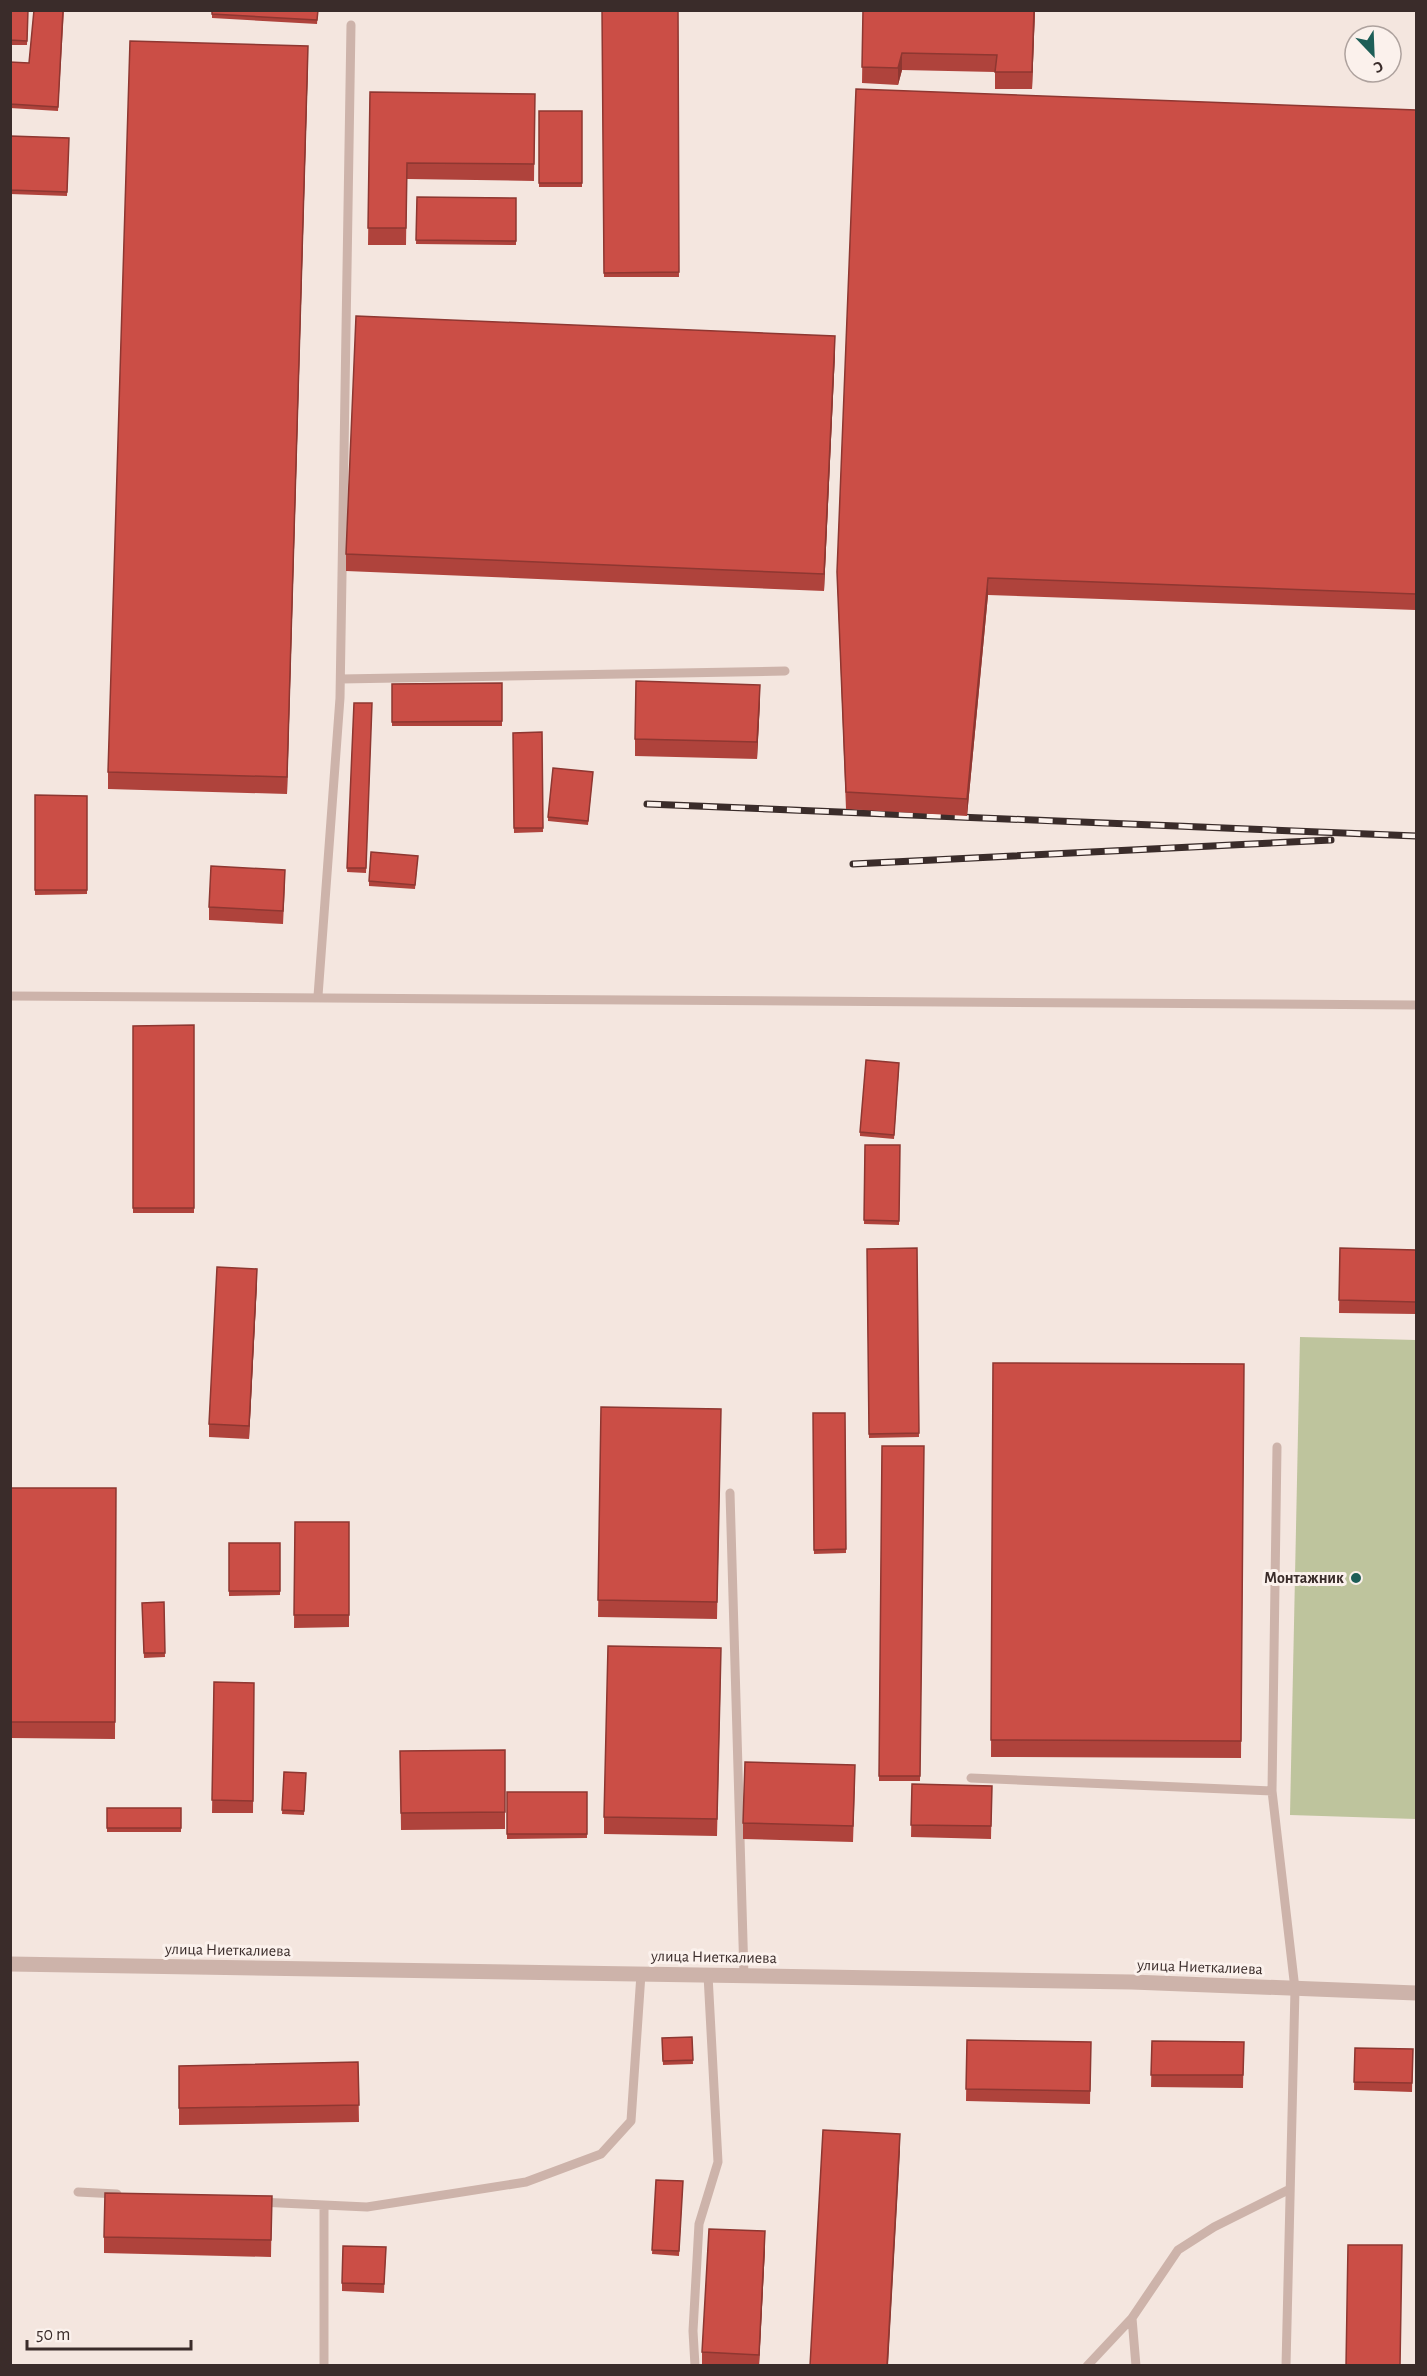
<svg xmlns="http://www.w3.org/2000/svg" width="1427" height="2376" font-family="'Alegreya Sans',sans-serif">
<rect width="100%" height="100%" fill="#f4e6df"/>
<!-- green -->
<path fill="#bec49d" d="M1300 1337 1416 1340V1819L1290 1815Z"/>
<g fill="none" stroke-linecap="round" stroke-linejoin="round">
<!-- service -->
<path stroke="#cdb3aa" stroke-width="9" d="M341 679 785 671
M10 996 1416 1005
M318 996 340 698 351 25
M1277 1447 1272 1791 1295 1989 1286 2366
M730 1493 744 1976
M971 1778 1272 1791
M78 2192 117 2194
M259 2202 367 2207 526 2182 601 2154 631 2121 641 1974
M324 2366V2205
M695 2366 693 2331 699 2224 718 2162 708 1975
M1087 2366 1132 2318
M1136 2366 1132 2318 1178 2250 1214 2227 1290 2189"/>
<!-- minor -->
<path stroke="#cdb3aa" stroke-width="15" d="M10 1964 1132 1982 1416 1993"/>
<defs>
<path id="rail" d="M647 804 1416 836
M853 864 1331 840"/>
</defs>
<!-- rail casing -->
<use href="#rail" stroke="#3a2c2a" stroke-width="7"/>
<!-- rail -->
<use href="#rail" stroke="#fbf1ec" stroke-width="4.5" stroke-dasharray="14" stroke-linecap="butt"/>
</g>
<!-- wall -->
<path fill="#af433c" d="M10 10H28L27 45H10Z
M64 10 58 111 10 108V62L29 63Z
M212 10H318L317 24 212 18Z
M602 10H678L679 277H604Z
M863 10H1035L1032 89H995V72L902 70 898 85 862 83Z
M308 62 287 794 108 789V772Z
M370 92 535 94 534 181 407 179 406 245H368Z
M1416 110V610L988 595 967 816 846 809 837 572Z
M539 111H582V187H539Z
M10 136 69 138 67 196 10 194Z
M417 197 516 198V245L416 244Z
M835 353 824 591 346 571V554Z
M502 683V726H392V684Z
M760 701 757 759 635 756V739Z
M354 703H372L366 873 347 872Z
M542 732 543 832 514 833 513 733Z
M593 772 588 825 548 821V817Z
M35 795 87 796V894L35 895Z
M418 856 415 889 369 886V881Z
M285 883 283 924 209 920V907Z
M194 1025V1213H133V1026Z
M899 1068 894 1139 860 1136V1132Z
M865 1145H900L899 1225 864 1224Z
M917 1248 919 1437 869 1438 867 1249Z
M1340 1248 1416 1250V1314L1339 1313Z
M257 1282 249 1439 209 1437V1424Z
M993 1363 1244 1364 1241 1758 991 1757Z
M601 1407 721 1409 717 1619 598 1617Z
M813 1413H845L846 1553 814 1554Z
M882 1446H924L920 1781H879Z
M10 1488H116L115 1739 10 1738Z
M295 1522H349V1627L294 1628Z
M229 1543H280V1595L229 1596Z
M164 1602 165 1657 144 1658 142 1603Z
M721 1665 717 1836 604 1834V1817Z
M214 1682 254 1683 253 1813H212Z
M505 1750V1829L401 1830 400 1751Z
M284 1772 306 1773 304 1815 282 1814Z
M855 1782 853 1842 743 1839V1823Z
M912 1784 992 1786 991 1839 911 1837Z
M507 1792H587V1838L507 1839Z
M107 1808H181V1832H107Z
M692 2037 693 2064 663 2065 662 2038Z
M967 2040 1091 2042 1090 2104 966 2101Z
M1152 2041 1244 2042 1243 2088 1151 2087Z
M1355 2048 1413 2049 1412 2092 1354 2090Z
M358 2062 359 2122 179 2125V2066Z
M656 2180 683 2181 679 2256 652 2254Z
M272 2196 271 2257 104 2253V2237Z
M386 2247 384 2293 342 2291V2283Z
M765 2248 759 2366H702V2352Z"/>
<!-- shaded-wall -->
<path fill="#8e3731" d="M1034 10H1035L1032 89V72Z
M308 46V62L287 794V777Z
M902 53V70L898 85V68Z
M835 336V353L824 591V574Z
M988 578V595L967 816V799Z
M760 685V701L757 759V742Z
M257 1269V1282L249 1439V1426Z
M900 2134V2151L888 2366H887Z
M765 2231V2248L759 2366V2355Z"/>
<!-- building -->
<path fill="#cb4e46" stroke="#8e3731" stroke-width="1.5" d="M10 10H28L27 41 10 40Z
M34 10H63L58 107 10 104V62L29 63Z
M212 10H318L317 20 212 14Z
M602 10H678L679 272 604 273Z
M863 10H1034L1032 72H995L997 55 902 53 898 68 862 67Z
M130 41 308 46 287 777 108 772Z
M856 89 1416 110V594L988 578 967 799 846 792 837 572Z
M370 92 535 94 534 164 407 163 406 228H368Z
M539 111H582V183H539Z
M10 136 69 138 67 192 10 190Z
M417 197 516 198V241L416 240Z
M356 316 835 336 824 574 346 554Z
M636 681 760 685 757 742 635 739Z
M502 683V721L392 722V684Z
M354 703H372L366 868H347Z
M542 732 543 828H514L513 733Z
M553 768 593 772 588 821 548 817Z
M35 795 87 796V890H35Z
M371 852 418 856 415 885 369 881Z
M211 866 285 870 283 911 209 907Z
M194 1025V1208H133V1026Z
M866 1060 899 1063 894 1135 860 1132Z
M865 1145H900L899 1221 864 1220Z
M917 1248 919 1433 869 1434 867 1249Z
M1340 1248 1416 1250V1302L1339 1300Z
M217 1267 257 1269 249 1426 209 1424Z
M993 1363 1244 1364 1241 1741 991 1740Z
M601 1407 721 1409 717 1602 598 1600Z
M813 1413H845L846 1549 814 1550Z
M882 1446H924L920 1776H879Z
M10 1488H116L115 1722H10Z
M295 1522H349V1615H294Z
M229 1543H280V1591H229Z
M164 1602 165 1653H144L142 1603Z
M608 1646 721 1648 717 1819 604 1817Z
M214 1682 254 1683 253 1801 212 1800Z
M505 1750V1812L401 1813 400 1751Z
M745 1762 855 1765 853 1826 743 1823Z
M284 1772 306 1773 304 1811 282 1810Z
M912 1784 992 1786 991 1826 911 1825Z
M507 1792H587V1834H507Z
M107 1808H181V1828H107Z
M692 2037 693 2060 663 2061 662 2038Z
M967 2040 1091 2042 1090 2091 966 2089Z
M1152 2041 1244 2042 1243 2075H1151Z
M1355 2048 1413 2049 1412 2083 1354 2082Z
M358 2062 359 2105 179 2108V2066Z
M823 2130 900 2134 887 2366H810Z
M656 2180 683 2181 679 2251 652 2250Z
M105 2193 272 2196 271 2240 104 2237Z
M709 2229 765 2231 759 2355 702 2352Z
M1348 2245H1402L1400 2366H1346Z
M343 2246 386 2247 384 2284 342 2283Z"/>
<!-- markers -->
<circle fill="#1d5e57" stroke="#fbf1ec" stroke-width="2" cx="1356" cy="1578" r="6"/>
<g text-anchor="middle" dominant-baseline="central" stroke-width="6" stroke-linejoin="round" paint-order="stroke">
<!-- poi labels -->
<g font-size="16" font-weight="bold" fill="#3a2c2a" stroke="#fbf1ec" text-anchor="end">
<text x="1344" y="1578">Монтажник</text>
</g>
<!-- street labels -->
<g font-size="16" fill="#3a2c2a" stroke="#fbf1ec">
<text transform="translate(228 1950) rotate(1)">улица Ниеткалиева</text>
<text transform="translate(714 1957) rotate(1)">улица Ниеткалиева</text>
<text transform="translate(1200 1967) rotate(2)">улица Ниеткалиева</text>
</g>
</g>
<!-- border -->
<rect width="1427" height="2376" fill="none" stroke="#3a2c2a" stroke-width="24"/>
<!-- north arrow -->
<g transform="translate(1373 54) rotate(157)"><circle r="28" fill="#fbf1ec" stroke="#aea29e" stroke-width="1.5"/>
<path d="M0-4.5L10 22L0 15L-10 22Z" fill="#1d5e57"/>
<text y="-9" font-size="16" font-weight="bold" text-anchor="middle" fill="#3a2c2a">С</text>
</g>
<!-- scale -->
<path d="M27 2340v9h164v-9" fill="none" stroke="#3a2c2a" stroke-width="3"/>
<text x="36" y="2340" font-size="18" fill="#3a2c2a" stroke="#fbf1ec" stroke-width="4.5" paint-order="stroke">50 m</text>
</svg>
